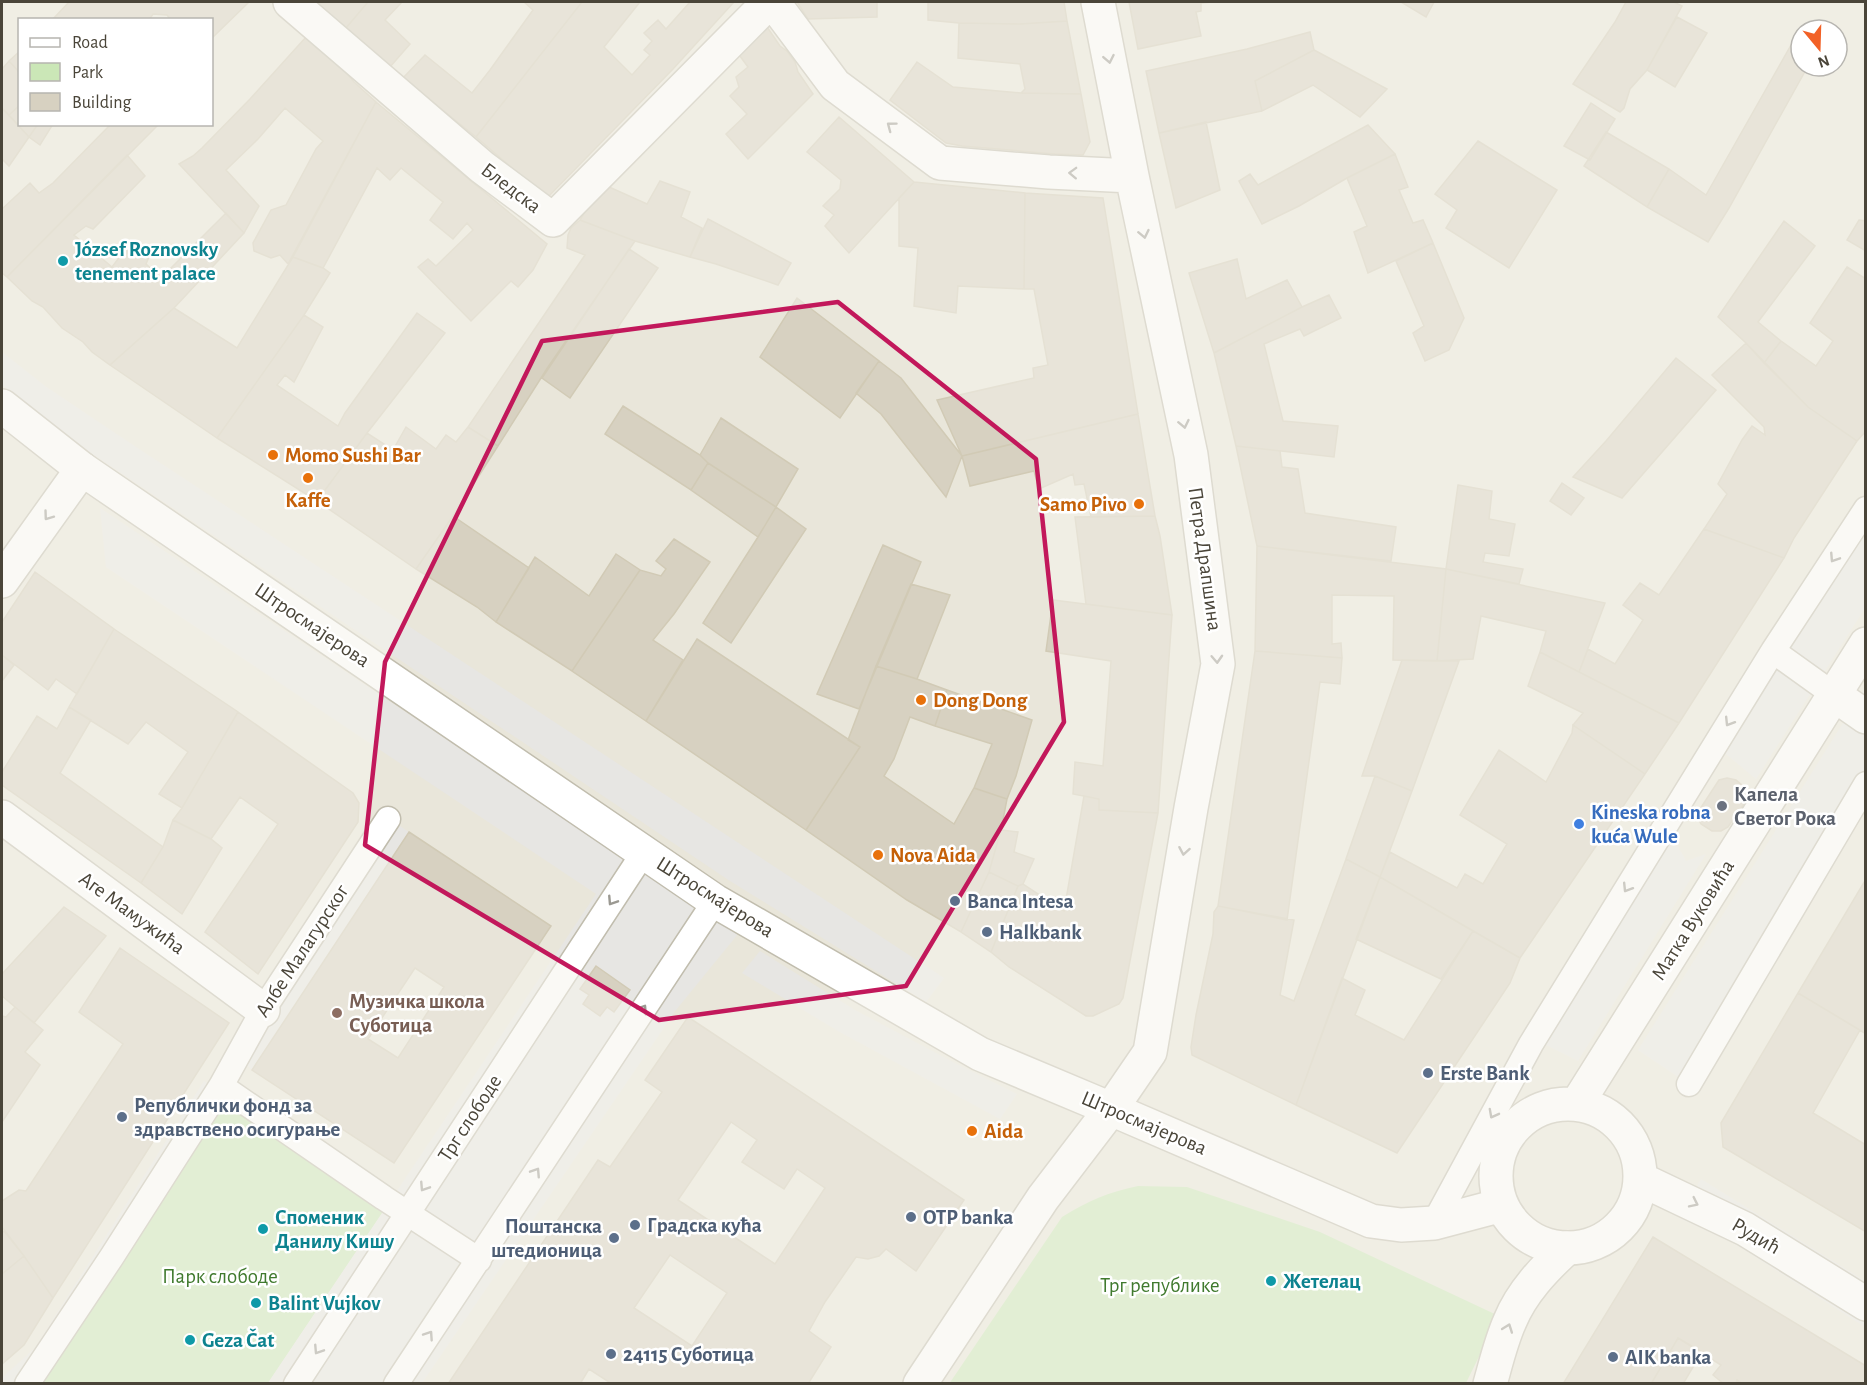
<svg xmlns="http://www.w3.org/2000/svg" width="1867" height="1385" font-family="'Alegreya Sans',sans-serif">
<rect width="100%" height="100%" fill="#f5f4ec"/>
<!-- residential -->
<path fill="#e9e6da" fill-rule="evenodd" d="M2 2H1865V1383H2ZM20 20H212V124H20ZM1801 30H1837V66H1801Z"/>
<!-- green -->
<path fill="#cbe7b7" d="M220 1100 383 1212 268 1383 27 1384Z
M1138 1186 1187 1187 1320 1232 1499 1316 1466 1383 949 1384 1062 1217C1088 1201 1108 1192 1138 1186Z"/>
<!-- parking -->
<path fill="#e7e6e3" d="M2 352 45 386 130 443 944 978 926 1002 730 881 91 453 2 385Z
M100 508 738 934 676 1010 422 1383H268L596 894 106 567Z
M1865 524V608L1756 779 1721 750Z
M1865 688V774L1683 1080 1638 1050Z
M394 822 409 832 252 1070 241 1060Z
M1669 830 1686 861 1706 854 1578 1061 1540 1042Z
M760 951 855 1010 953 1062 1017 1094 1000 1119 838 1031 742 973Z
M204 1081 214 1089 21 1383H2V1378L35 1348Z
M1701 1179 1865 1281V1296L1692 1195Z
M1686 1207 1865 1311V1327L1735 1244 1681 1219Z"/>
<!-- building -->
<path fill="#d7d1c1" stroke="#d1cab5" stroke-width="1.5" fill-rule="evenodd" d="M69 2H249L212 38V20H171L167 15 153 14 149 20H52Z
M314 2H368L346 28Z
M368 2H402L385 20 410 44 390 67 346 28Z
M524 2H582L476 137 403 78 425 55 472 93 490 70 533 10Z
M582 2H640L604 47 632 75 650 55 644 50 652 41 644 33 658 20 666 29 690 2H734L673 69 547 198 476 137Z
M797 2H877V17L808 19Z
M928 2H1064L1067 21 1020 24 959 23 928 20Z
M1129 2H1212L1201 3V11L1196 12 1201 36 1138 49Z
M1401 2H1434L1426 17Z
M1626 2H1674L1682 6 1647 70 1630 89 1624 108 1620 112 1573 84 1615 22Z
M1677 17 1707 33 1675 87 1647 70Z
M1067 21 1081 94 1021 93 1025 89 1020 64 958 58 959 23 1020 24Z
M765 24 780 46 787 51 795 62 798 72 813 94 748 159 726 134 747 114 730 96 739 87 736 77 748 67 737 52Z
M1799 31 1801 32V66H1808L1729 208 1708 242 1647 207 1669 169 1706 195Z
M1310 32 1314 50 1255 81 1262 111 1159 133 1146 71 1247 49Z
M306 37 345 71 354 82 376 102 288 264 280 255 271 258 254 251 253 243 271 210 286 205 316 149 323 141 285 108 258 139 226 170 259 206 244 233 179 164 193 156 202 148 250 99Z
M1314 50 1387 89 1360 117 1313 85 1262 111 1255 81Z
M20 51V73L9 61Z
M9 61 20 73V105L9 115 2 108V69Z
M917 62 953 87 1021 93 1081 94 1090 142 1083 155 1055 154 962 146 946 143 890 100Z
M376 102 547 244 533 270 518 287 511 281 471 321 418 267 428 259 436 266 473 230 467 223 453 239 430 220 443 202 401 168 390 180 377 168 323 268 293 257Z
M1591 103 1615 119 1590 160 1564 146Z
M20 105V124H38L29 137 9 115Z
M2 108 29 137 9 166 2 159Z
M839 117 914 182 849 253 825 226 834 215 823 206 840 189 841 180 807 152Z
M1206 122 1220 190 1176 208 1159 133Z
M38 124H53L40 145 29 137Z
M111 124 158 125 7 277 2 273V209L30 183 39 193 53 183Z
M1368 125 1395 154 1347 178 1299 206 1262 224 1239 181 1250 174 1258 185Z
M1606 132 1669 169 1647 207 1584 166Z
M1478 141 1557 190 1509 268 1446 228 1457 210 1435 194Z
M1395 154 1408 187 1399 190 1413 223 1423 220 1433 243 1368 273 1354 232 1367 226 1347 178Z
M127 155 145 176 93 229 86 226 74 235 112 267 131 242 149 257 146 264 157 274 158 281 226 213 244 233 174 308 110 365 92 352 83 342 62 328 43 307 32 301 7 277Z
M660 181 690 192 681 217 702 228 690 257 635 241 580 220 595 195 604 193 607 186 647 204Z
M914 182 1025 193 1024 289 958 286 956 313 914 306 918 248 899 246V198Z
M1025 193 1103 198 1138 414 962 456 937 400 1034 378 1033 368 1048 365 1034 289H1024Z
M708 219 791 263 778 285 716 264 690 257Z
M580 220 635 241 548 367 498 446 468 427 585 255 567 248 568 235 571 228Z
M1859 220 1866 221V251L1847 240Z
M1784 221 1815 246 1758 322 1781 341 1764 363 1746 343 1718 317Z
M1433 243 1464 318 1449 350 1425 361 1413 333 1424 326 1396 261Z
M629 249 658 268 570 398 542 378Z
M293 257 323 268 330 273 304 315 217 438 110 365 174 308 237 348Z
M1237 259 1246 299 1287 280 1302 307 1214 353 1189 273Z
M1847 267 1866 279V431L1857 441 1808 407 1764 363 1781 341 1816 366 1833 341 1810 323Z
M1329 295 1341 318 1304 336 1300 329 1264 344 1283 421 1338 426 1334 457 1236 446 1214 353 1302 307Z
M797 298 879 361 840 418 760 357Z
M417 313 445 333 367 433 317 501 217 438 304 315 323 327 294 382 285 375 277 385 338 426 345 413Z
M1746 343 1808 407 1857 441 1794 538 1784 558 1704 529 1727 494 1718 484 1742 440 1752 426 1765 435 1764 427 1712 375Z
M1676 358 1716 390 1622 498 1573 477 1606 441Z
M879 361 901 378 962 456 946 497 881 414 856 393Z
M623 406 700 455 708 463 691 490 605 434Z
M1138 414 1155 516 1091 517 1084 484 1075 485 1073 474 1039 489 1034 471 970 486 962 456Z
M721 418 798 469 776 507 708 463 700 455Z
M406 427 436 449 446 435 456 442 468 427 498 446 453 516 416 569 317 501 367 433 393 450Z
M1236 446 1280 451 1282 467 1298 469 1305 513 1396 527 1391 561 1257 546Z
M708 463 776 507 758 537 691 490Z
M1562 483 1584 498 1571 515 1550 501Z
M1458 485 1492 491 1489 519 1515 524 1509 556 1485 553 1483 562 1523 569 1519 584 1446 569Z
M776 507 806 529 731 643 703 623 758 537Z
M453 516 529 568 496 622 477 607 416 569Z
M1155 516 1160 536 1172 615 1086 604 1075 517Z
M1704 529 1784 558 1679 723 1579 672 1588 649 1615 664 1643 620 1623 605 1640 583 1659 595Z
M674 539 710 562 674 614 653 640 683 660 646 721 572 671 640 570 661 576 666 569 656 561Z
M883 545 921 562 859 709 817 694Z
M1257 546 1446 569 1437 661 1393 660 1394 596 1332 595V644L1341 643 1342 658 1255 651Z
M616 554 640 570 572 671 496 622 535 557 589 596Z
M1446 569 1605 603 1579 672 1540 652 1546 631 1481 616 1473 659 1437 661Z
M35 572 114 629 77 694 56 679 48 690 2 655V622Z
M911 584 950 595 917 679 876 666Z
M1053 600 1172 615 1158 813 1099 810V799L1073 794 1075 762 1103 766 1111 661 1046 651Z
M114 629 238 712 182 808 159 794 188 752 146 722 128 744 69 707Z
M697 639 860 747 806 830 646 721Z
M1255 651 1342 658 1340 684 1320 682 1287 920 1218 906Z
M1540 652 1679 723 1645 774 1573 725 1583 713 1528 686Z
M2 655 14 665 2 681Z
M1402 660 1459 661 1412 791 1375 776H1362Z
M876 666 917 679 947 690 935 726 910 717 894 759 884 776 954 824 974 788 1007 799 1001 830 989 872 961 932 907 900 806 830 860 747 848 740Z
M947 690 1032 720 1016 776 1007 799 974 788 992 744 935 726Z
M69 707 91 720 60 773 163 847 141 883 2 785V772L37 716 57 729Z
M238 712 353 793 359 803 358 822 258 974 205 932 278 824 240 797 211 839 173 820 182 808Z
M1573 725 1645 774 1520 958 1380 877 1390 852 1457 888 1465 874 1483 884 1507 844 1460 815 1499 750 1546 782 1572 733Z
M1375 776 1412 791 1380 877 1346 859Z
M1727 778 1736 780 1743 786 1746 801 1728 827 1721 831H1712L1701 824 1698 818V812L1719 780Z
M1084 796 1099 799V810L1158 813 1123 998 1119 1004 1093 1016H1086L1009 967 991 952 1018 886 1023 884 1064 911Z
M173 820 211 839 222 848 182 914 141 883 163 847Z
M1001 830 1018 832 1014 852 1034 859 1023 884 1018 886 989 872Z
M409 832 551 926 394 1163 252 1070ZM415 968 444 987 398 1058 368 1039Z
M1346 859 1380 877 1296 1105 1192 1055 1191 1047 1196 1015 1213 934 1214 912 1218 906 1294 920 1280 995 1294 1001Z
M989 872 1018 886 991 952 961 932Z
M1380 877 1473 931 1441 979 1356 939Z
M1866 879V1034L1798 993Z
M64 907 106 936 34 1023 2 996V974Z
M1473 931 1520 958 1510 983 1397 1153 1296 1105 1342 978 1365 990 1355 1015 1404 1040Z
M120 948 229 1023 53 1298 24 1256 2 1227V1201L19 1190 26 1191 123 1044 79 1012Z
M596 966 630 990 614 1012 607 1007 600 1016 583 1004 589 995 580 989Z
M1798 993 1860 1030 1813 1113 1866 1145V1232L1723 1147 1721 1123Z
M15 1007 43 1030 25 1052 40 1065 2 1122V1016L6 1017Z
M688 1017 964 1200 916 1271 886 1249 879 1256 868 1259 856 1257 825 1302 809 1331 831 1347 808 1384H612L589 1369 580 1384H448L598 1160 610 1167 662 1092 645 1080ZM731 1122 757 1140 742 1162 784 1189 797 1169 825 1188 775 1264 678 1200ZM670 1255 727 1293 692 1346 634 1308Z
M4 1231 24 1256 2 1274V1233Z
M1653 1237 1866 1366V1384H1743L1737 1380 1736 1384H1724L1713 1375 1721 1365 1678 1338 1651 1384H1563Z
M24 1256 53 1298 24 1345 2 1364V1274Z
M1678 1338 1702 1352 1683 1384H1651Z"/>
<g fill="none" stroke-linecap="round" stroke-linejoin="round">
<defs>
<path id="service" d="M1773 651 1833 694
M1689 1084 1866 784
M221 1086 384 1198 479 1260
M1434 1223 1531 1044 1773 651 1866 509
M27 1384 111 1258 221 1086 263 1010 388 819
M296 1384 644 852
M396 1384 715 901"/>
<path id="pedestrian" d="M920 1384 1043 1198 1111 1109"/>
<path id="minor" d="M290 2 482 167 553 220 769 2
M773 2 835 85 940 163 1049 172 1132 176
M1098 2 1132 176 1191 455 1218 664 1191 808 1150 1052 1111 1109
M2 581 82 469
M2 817 263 1010
M1490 1384C1496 1363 1501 1341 1510 1321 1522 1292 1544 1269 1567 1248"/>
<path id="tertiary" d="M2 406 82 469 715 901 980 1054 1111 1109 1371 1221 1401 1225 1434 1223 1502 1205
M1833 694 1866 717
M1496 1176a72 72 0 1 1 144 0a72 72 0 1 1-144 0Z
M1577 1104 1866 644
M1640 1179 1745 1229 1866 1304"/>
</defs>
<!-- service casing -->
<use href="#service" stroke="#c1bdae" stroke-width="27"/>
<!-- pedestrian casing -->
<use href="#pedestrian" stroke="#c1bdae" stroke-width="36"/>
<!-- minor casing -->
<use href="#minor" stroke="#c1bdae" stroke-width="36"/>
<!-- tertiary casing -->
<use href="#tertiary" stroke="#c1bdae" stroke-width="36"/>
<!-- service -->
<use href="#service" stroke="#fff" stroke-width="24"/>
<!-- pedestrian -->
<use href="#pedestrian" stroke="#fff" stroke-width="33"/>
<!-- minor -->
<use href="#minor" stroke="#fff" stroke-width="33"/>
<!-- tertiary -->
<use href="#tertiary" stroke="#fff" stroke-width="33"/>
</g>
<!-- one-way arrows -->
<defs><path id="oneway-chevron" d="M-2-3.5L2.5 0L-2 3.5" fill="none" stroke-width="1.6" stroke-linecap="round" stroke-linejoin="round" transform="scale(1.5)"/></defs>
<g stroke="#9b9992">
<use href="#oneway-chevron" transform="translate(1109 59) rotate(79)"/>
<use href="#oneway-chevron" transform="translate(891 126) rotate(-143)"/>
<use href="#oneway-chevron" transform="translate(1073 173) rotate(-178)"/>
<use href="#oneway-chevron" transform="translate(1144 234) rotate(78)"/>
<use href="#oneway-chevron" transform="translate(1184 424) rotate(78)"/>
<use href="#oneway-chevron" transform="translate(48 516) rotate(126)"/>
<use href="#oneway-chevron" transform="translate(1834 558) rotate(123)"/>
<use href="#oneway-chevron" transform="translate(1217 659) rotate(87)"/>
<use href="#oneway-chevron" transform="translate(1729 722) rotate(122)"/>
<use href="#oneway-chevron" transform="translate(1184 851) rotate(100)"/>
<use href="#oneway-chevron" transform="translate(1627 888) rotate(122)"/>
<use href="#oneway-chevron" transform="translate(612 901) rotate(123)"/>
<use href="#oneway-chevron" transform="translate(643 1009) rotate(-57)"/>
<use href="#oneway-chevron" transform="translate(1493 1114) rotate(118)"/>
<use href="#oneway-chevron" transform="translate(536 1172) rotate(-57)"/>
<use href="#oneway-chevron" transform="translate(424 1187) rotate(123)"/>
<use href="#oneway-chevron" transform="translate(1694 1203) rotate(26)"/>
<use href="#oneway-chevron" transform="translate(1508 1328) rotate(-70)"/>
<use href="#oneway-chevron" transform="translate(429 1335) rotate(-56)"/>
<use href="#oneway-chevron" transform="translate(318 1350) rotate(123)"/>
</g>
<!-- marked area -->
<path d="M0 0H1867V1385H0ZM838 302 1036 459 1064 722 906 986 659 1020 365 845 385 662 542 341Z" fill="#f5f4ec" fill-opacity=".55" fill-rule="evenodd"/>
<path fill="none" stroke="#c2185b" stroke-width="4.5" stroke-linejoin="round" d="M838 302 1036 459 1064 722 906 986 659 1020 365 845 385 662 542 341Z"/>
<!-- markers -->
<g fill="#0f9aa8" stroke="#fff" stroke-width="2">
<circle cx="63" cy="261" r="6"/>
<circle cx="263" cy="1229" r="6"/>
<circle cx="1271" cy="1281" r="6"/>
<circle cx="256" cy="1303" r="6"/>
<circle cx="190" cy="1340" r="6"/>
</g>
<g fill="#e8710a" stroke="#fff" stroke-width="2">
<circle cx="273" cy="455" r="6"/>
<circle cx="308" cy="478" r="6"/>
<circle cx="1139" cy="504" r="6"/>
<circle cx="921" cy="700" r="6"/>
<circle cx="878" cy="855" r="6"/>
<circle cx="972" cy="1131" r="6"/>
</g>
<circle fill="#6b7280" stroke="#fff" stroke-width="2" cx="1722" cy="806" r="6"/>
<circle fill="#3f7fe0" stroke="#fff" stroke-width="2" cx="1579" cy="824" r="6"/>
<g fill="#5c6f8a" stroke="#fff" stroke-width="2">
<circle cx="955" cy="901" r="6"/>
<circle cx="987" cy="932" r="6"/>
<circle cx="1428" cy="1073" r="6"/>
<circle cx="122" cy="1117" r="6"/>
<circle cx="911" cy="1217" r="6"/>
<circle cx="635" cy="1225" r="6"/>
<circle cx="614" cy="1238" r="6"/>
<circle cx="611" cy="1354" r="6"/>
<circle cx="1613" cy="1357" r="6"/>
</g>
<circle fill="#8d6e63" stroke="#fff" stroke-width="2" cx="337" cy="1013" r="6"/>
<g text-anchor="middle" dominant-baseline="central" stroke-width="5" stroke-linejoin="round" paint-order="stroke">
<!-- street labels -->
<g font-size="21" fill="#4a4539" stroke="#fff">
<text transform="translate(511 188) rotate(37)">Бледска</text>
<text transform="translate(1205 559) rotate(82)">Петра Драпшина</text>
<text transform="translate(312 625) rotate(34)">Штросмајерова</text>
<text transform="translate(715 897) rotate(32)">Штросмајерова</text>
<text transform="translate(132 913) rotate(36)">Аге Мамужића</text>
<text transform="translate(1693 920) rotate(-58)">Матка Вуковића</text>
<text transform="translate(302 951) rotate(-57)">Албе Малагурског</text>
<text transform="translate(470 1118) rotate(-57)">Трг слободе</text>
<text transform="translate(1144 1123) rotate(23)">Штросмајерова</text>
<text transform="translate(1756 1236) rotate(30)">Рудић</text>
</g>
<!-- culture labels -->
<g font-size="21" font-weight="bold" fill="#0d838f" stroke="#fff" text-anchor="start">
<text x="75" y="249">József Roznovsky<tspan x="75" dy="24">tenement palace</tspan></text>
<text x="275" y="1217">Споменик<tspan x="275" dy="24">Данилу Кишу</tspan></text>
<text x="1283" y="1281">Жетелац</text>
<text x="268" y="1303">Balint Vujkov</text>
<text x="202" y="1340">Geza Čat</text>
</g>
<!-- food labels -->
<g font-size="21" font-weight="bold" fill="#c56008" stroke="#fff" text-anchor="start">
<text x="285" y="455">Momo Sushi Bar</text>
<text x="308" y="500" text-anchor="middle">Kaffe</text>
<text x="1127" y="504" text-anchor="end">Samo Pivo</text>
<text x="933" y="700">Dong Dong</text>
<text x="890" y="855">Nova Aida</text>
<text x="984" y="1131">Aida</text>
</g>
<!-- worship labels -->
<g font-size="21" font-weight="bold" fill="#5b616d" stroke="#fff" text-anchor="start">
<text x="1734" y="794">Капела<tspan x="1734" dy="24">Светог Рока</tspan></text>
</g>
<!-- shop labels -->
<g font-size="21" font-weight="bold" fill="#366cbe" stroke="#fff" text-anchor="start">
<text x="1591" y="812">Kineska robna<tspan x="1591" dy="24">kuća Wule</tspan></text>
</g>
<!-- service labels -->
<g font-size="21" font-weight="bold" fill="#4e5e75" stroke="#fff" text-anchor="start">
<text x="967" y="901">Banca Intesa</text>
<text x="999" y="932">Halkbank</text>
<text x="1440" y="1073">Erste Bank</text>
<text x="134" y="1105">Републички фонд за<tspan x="134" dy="24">здравствено осигурање</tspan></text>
<text x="923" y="1217">OTP banka</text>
<text x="647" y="1225">Градска кућа</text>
<text x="602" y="1226" text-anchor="end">Поштанска<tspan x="602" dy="24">штедионица</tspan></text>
<text x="623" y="1354">24115 Суботица</text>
<text x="1625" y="1357">AIK banka</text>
</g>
<!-- education labels -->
<g font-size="21" font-weight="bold" fill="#785e54" stroke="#fff" text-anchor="start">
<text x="349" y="1001">Музичка школа<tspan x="349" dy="24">Суботица</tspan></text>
</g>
<!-- park labels -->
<g font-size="21" fill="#407a2e" stroke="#fff">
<text x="220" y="1276">Парк слободе</text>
<text x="1160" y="1285">Трг републике</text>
</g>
</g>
<!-- border -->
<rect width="1867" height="1385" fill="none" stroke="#4a4539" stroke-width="6"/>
<!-- legend -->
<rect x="18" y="18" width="195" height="108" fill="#ffffff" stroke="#b7b5b0" stroke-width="1.5"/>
<rect x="30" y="38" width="30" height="9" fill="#ffffff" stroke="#b7b5b0" stroke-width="1.5"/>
<text x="72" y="48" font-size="18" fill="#4a4539">Road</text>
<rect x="30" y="63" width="30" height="18" fill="#cbe7b7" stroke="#b7b5b0" stroke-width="1.5"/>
<text x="72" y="78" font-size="18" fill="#4a4539">Park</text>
<rect x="30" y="93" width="30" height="18" fill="#d7d1c1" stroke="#b7b5b0" stroke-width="1.5"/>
<text x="72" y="108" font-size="18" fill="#4a4539">Building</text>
<!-- north arrow -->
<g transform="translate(1819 48) rotate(161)"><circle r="28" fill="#ffffff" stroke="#b7b5b0" stroke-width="1.5"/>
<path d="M0-4.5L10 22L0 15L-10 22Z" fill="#f26126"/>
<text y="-9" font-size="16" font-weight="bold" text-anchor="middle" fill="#4a4539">N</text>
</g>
</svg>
